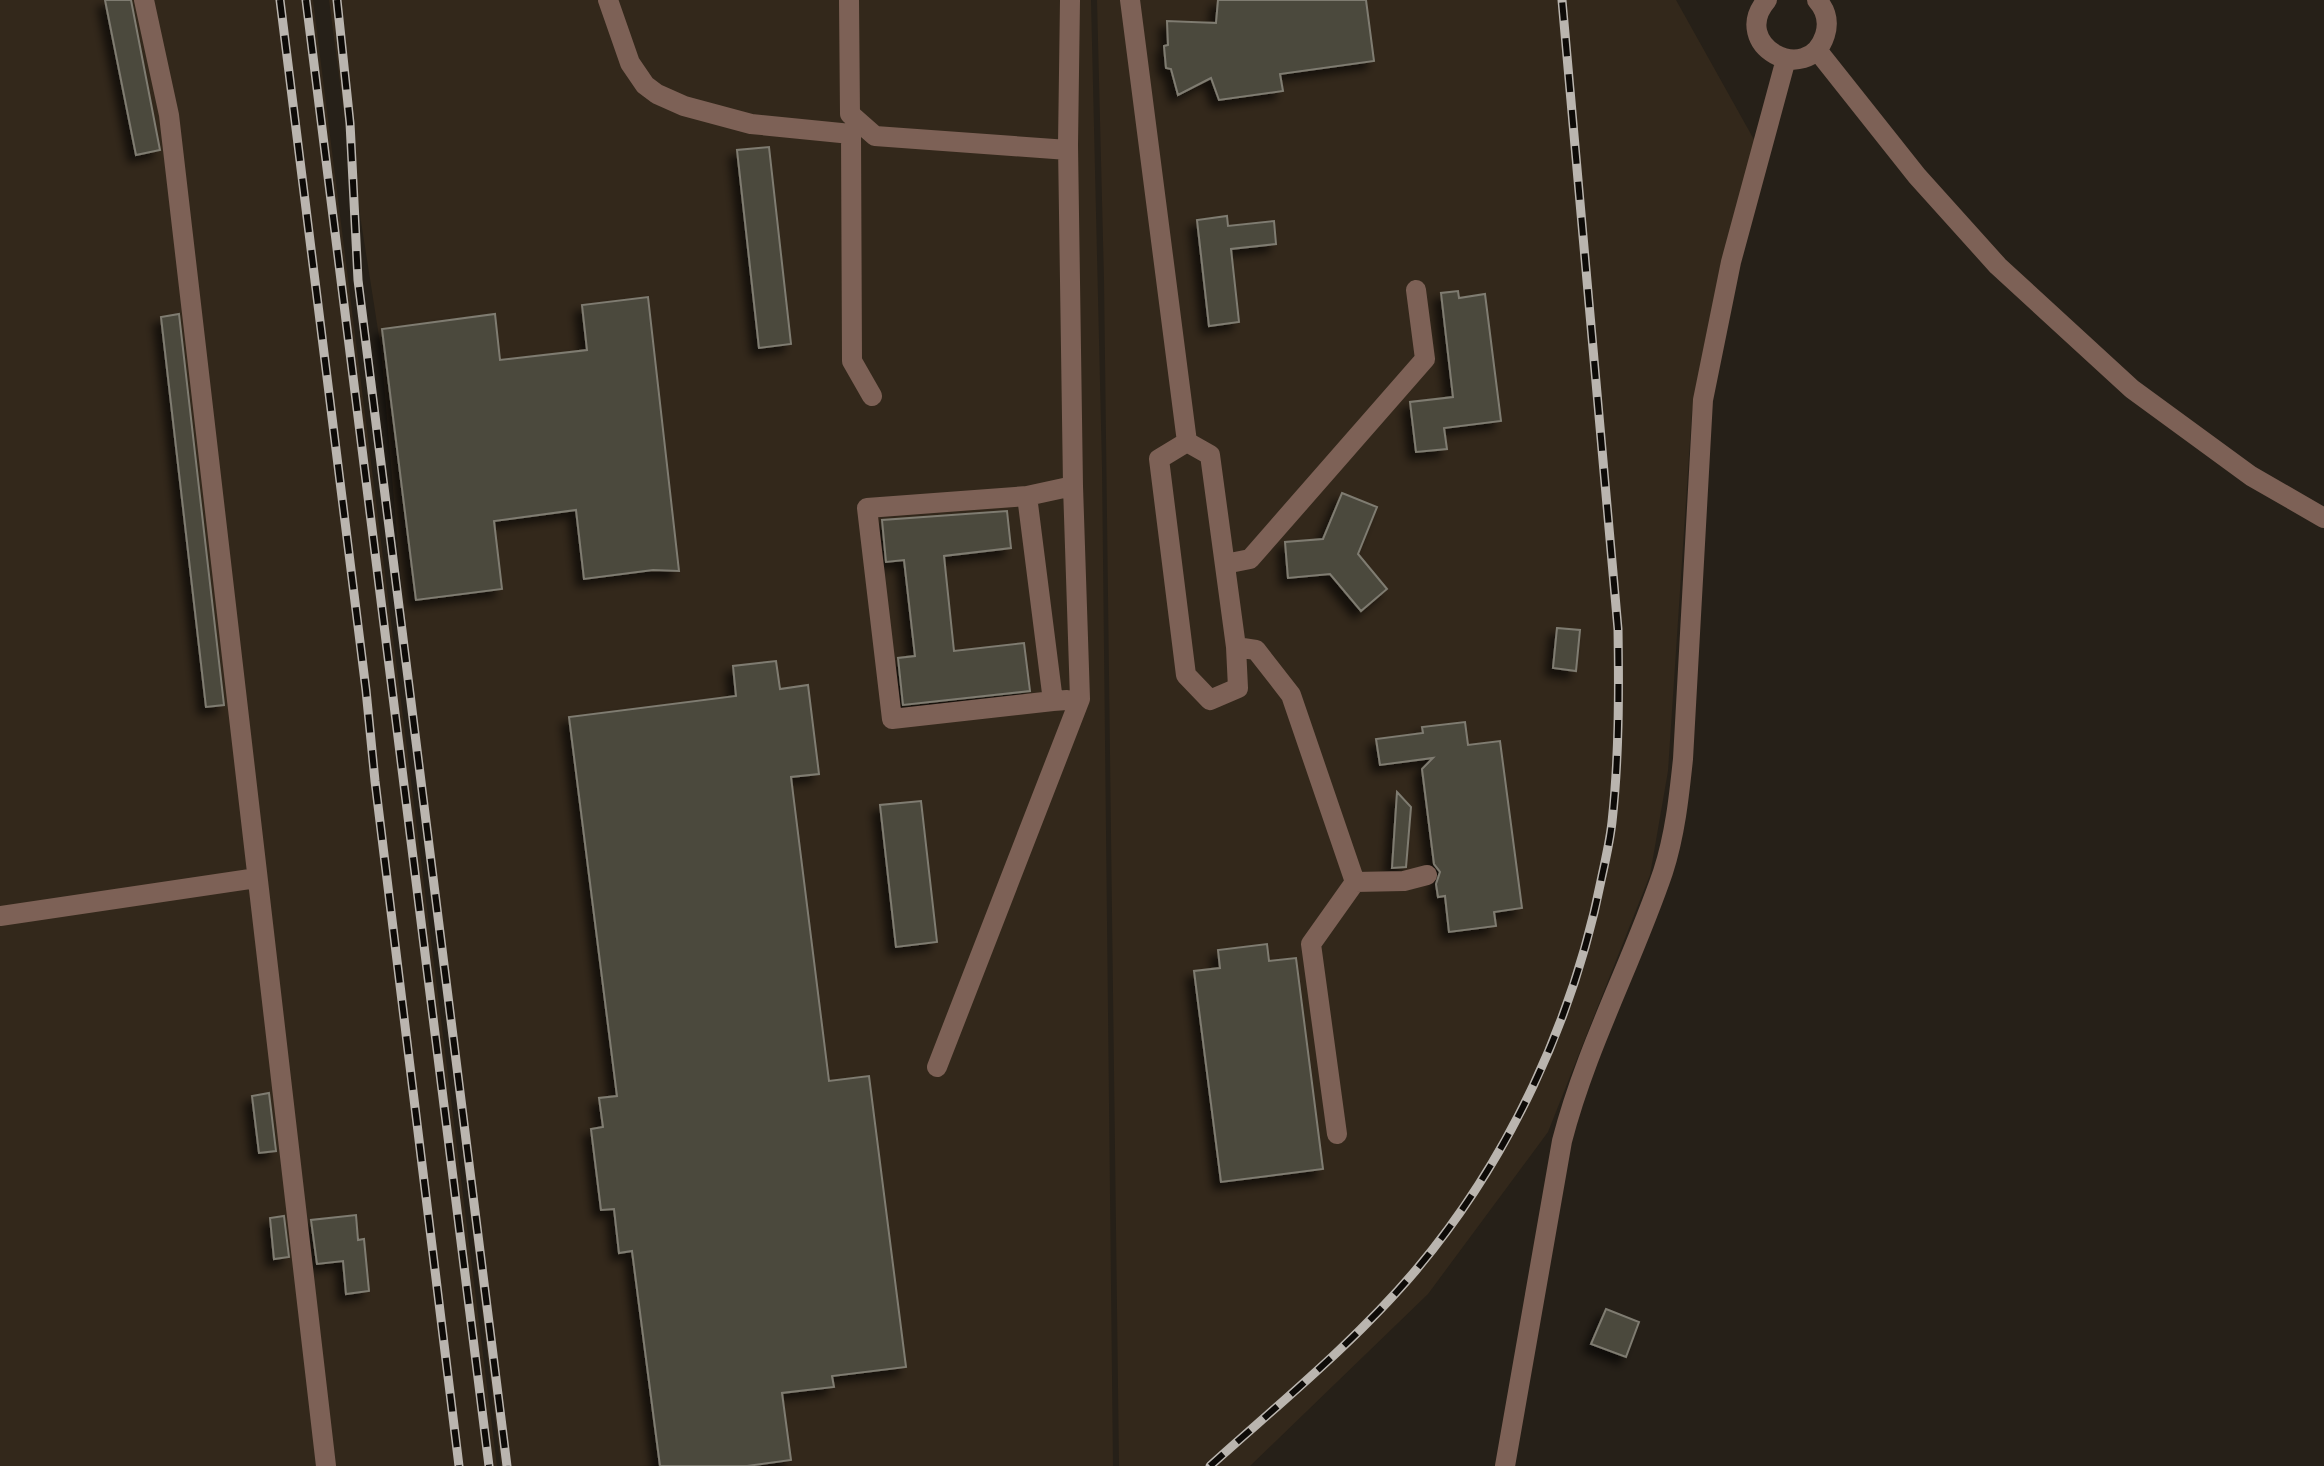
<svg xmlns="http://www.w3.org/2000/svg" width="2324" height="1466" font-family="'Zilla Slab',serif">
<defs>
<filter id="shadow"><feDropShadow dx="-7" dy="7" stdDeviation="4" flood-color="#0009"/></filter>
</defs>
<rect width="100%" height="100%" fill="#262018"/>
<!-- built -->
<path fill="#33281b" d="M0 0H313L497 1466H0Z
M329 0H1091L1102 467 1113 1466H501L419 791 381 349 344 113Z
M1097 0H1676L1757 145 1692 411 1668 771 1650 875 1548 1132 1428 1294 1250 1466H1119L1104 280Z"/>
<!-- building -->
<path fill="#4b483e" stroke="#7f7c71" stroke-width="2" filter="url(#shadow)" d="M105 0H131L160 150 136 155Z
M1218 0H1366L1374 61 1280 74 1283 91 1219 100 1211 78 1178 95 1171 69 1166 68 1164 46 1168 45 1167 21 1216 23Z
M769 147 791 344 759 348 737 150Z
M1227 216 1228 226 1274 221 1276 244 1231 249 1239 322 1209 326 1197 220Z
M1458 291 1459 298 1485 294 1501 421 1444 428 1447 449 1416 452 1410 402 1453 397 1441 293Z
M648 297 679 571 653 570 584 579 576 510 494 521 502 589 416 600 382 329 495 314 500 360 587 350 582 305Z
M179 314 224 705 206 707 161 317Z
M1342 493 1377 507 1358 554 1387 589 1361 611 1330 574 1288 578 1285 542 1323 539Z
M1007 511 1011 548 944 556 954 651 1024 643 1030 691 903 705 898 658 915 656 904 560 886 562 882 520Z
M1557 628 1580 630 1576 671 1553 668Z
M776 661 780 689 808 685 819 774 791 777 829 1081 869 1076 906 1367 832 1376 834 1387 782 1393 791 1460 747 1466H660L632 1251 619 1253 614 1209 601 1210 591 1129 603 1127 599 1098 617 1096 569 717 736 696 733 666Z
M1465 722 1468 745 1500 741 1522 908 1494 912 1496 926 1449 932 1445 896 1438 897 1436 884 1440 872 1434 864 1422 769 1433 758 1380 765 1376 739 1423 733 1422 727Z
M1397 792 1411 807 1406 867 1392 868Z
M921 801 937 942 896 947 880 805Z
M1267 944 1269 961 1296 958 1323 1169 1221 1182 1194 971 1220 968 1218 950Z
M269 1093 276 1151 259 1153 252 1096Z
M356 1215 358 1240 364 1239 369 1291 346 1294 343 1261 317 1264 311 1220Z
M284 1216 289 1257 274 1259 270 1218Z
M1606 1309 1639 1322 1626 1357 1591 1344Z"/>
<g fill="none" stroke-linecap="round" stroke-linejoin="round">
<!-- minor -->
<path stroke="#7d6156" stroke-width="20" d="M144 0 169 115 326 1466
M608 0 630 63 645 85 657 94 684 106 751 124 851 134 858 121
M849 0 850 114 875 136 1068 150
M1130 0 1187 442
M1767 0C1728 45 1808 88 1825 35 1829 22 1826 10 1817 0
M1817 50 1917 176 1998 266 2132 389 2251 476 2324 518
M851 134 852 361 872 396
M1187 442 1210 455 1236 647 1238 688 1210 700 1186 675 1159 459Z
M1027 496 867 508 892 719 1053 701
M1225 564 1250 559 1425 359 1416 290
M1236 647 1256 650 1291 695 1355 882 1311 944 1337 1134
M1067 700 1053 701 1027 496 1073 486
M1355 882 1404 881 1427 875
M0 916 257 878
M937 1067 1080 699 1073 486 1068 145 1070 0
M1505 1466 1562 1141C1586 1048 1632 963 1663 872 1675 835 1679 797 1683 759L1703 400 1731 262 1786 59"/>
<defs>
<path id="rail" d="M280 0 366 690 375 781 459 1466
M306 0 489 1466
M337 0 350 123 358 280 507 1466
M1210 1466C1280 1403 1355 1342 1416 1270 1510 1158 1574 1019 1602 876 1606 858 1610 840 1612 822 1619 758 1619 694 1618 629L1562 0"/>
</defs>
<!-- rail casing -->
<use href="#rail" stroke="#bab5af" stroke-width="9"/>
<!-- rail -->
<use href="#rail" stroke="#0d0a07" stroke-width="6" stroke-dasharray="18" stroke-linecap="butt"/>
</g>
</svg>
